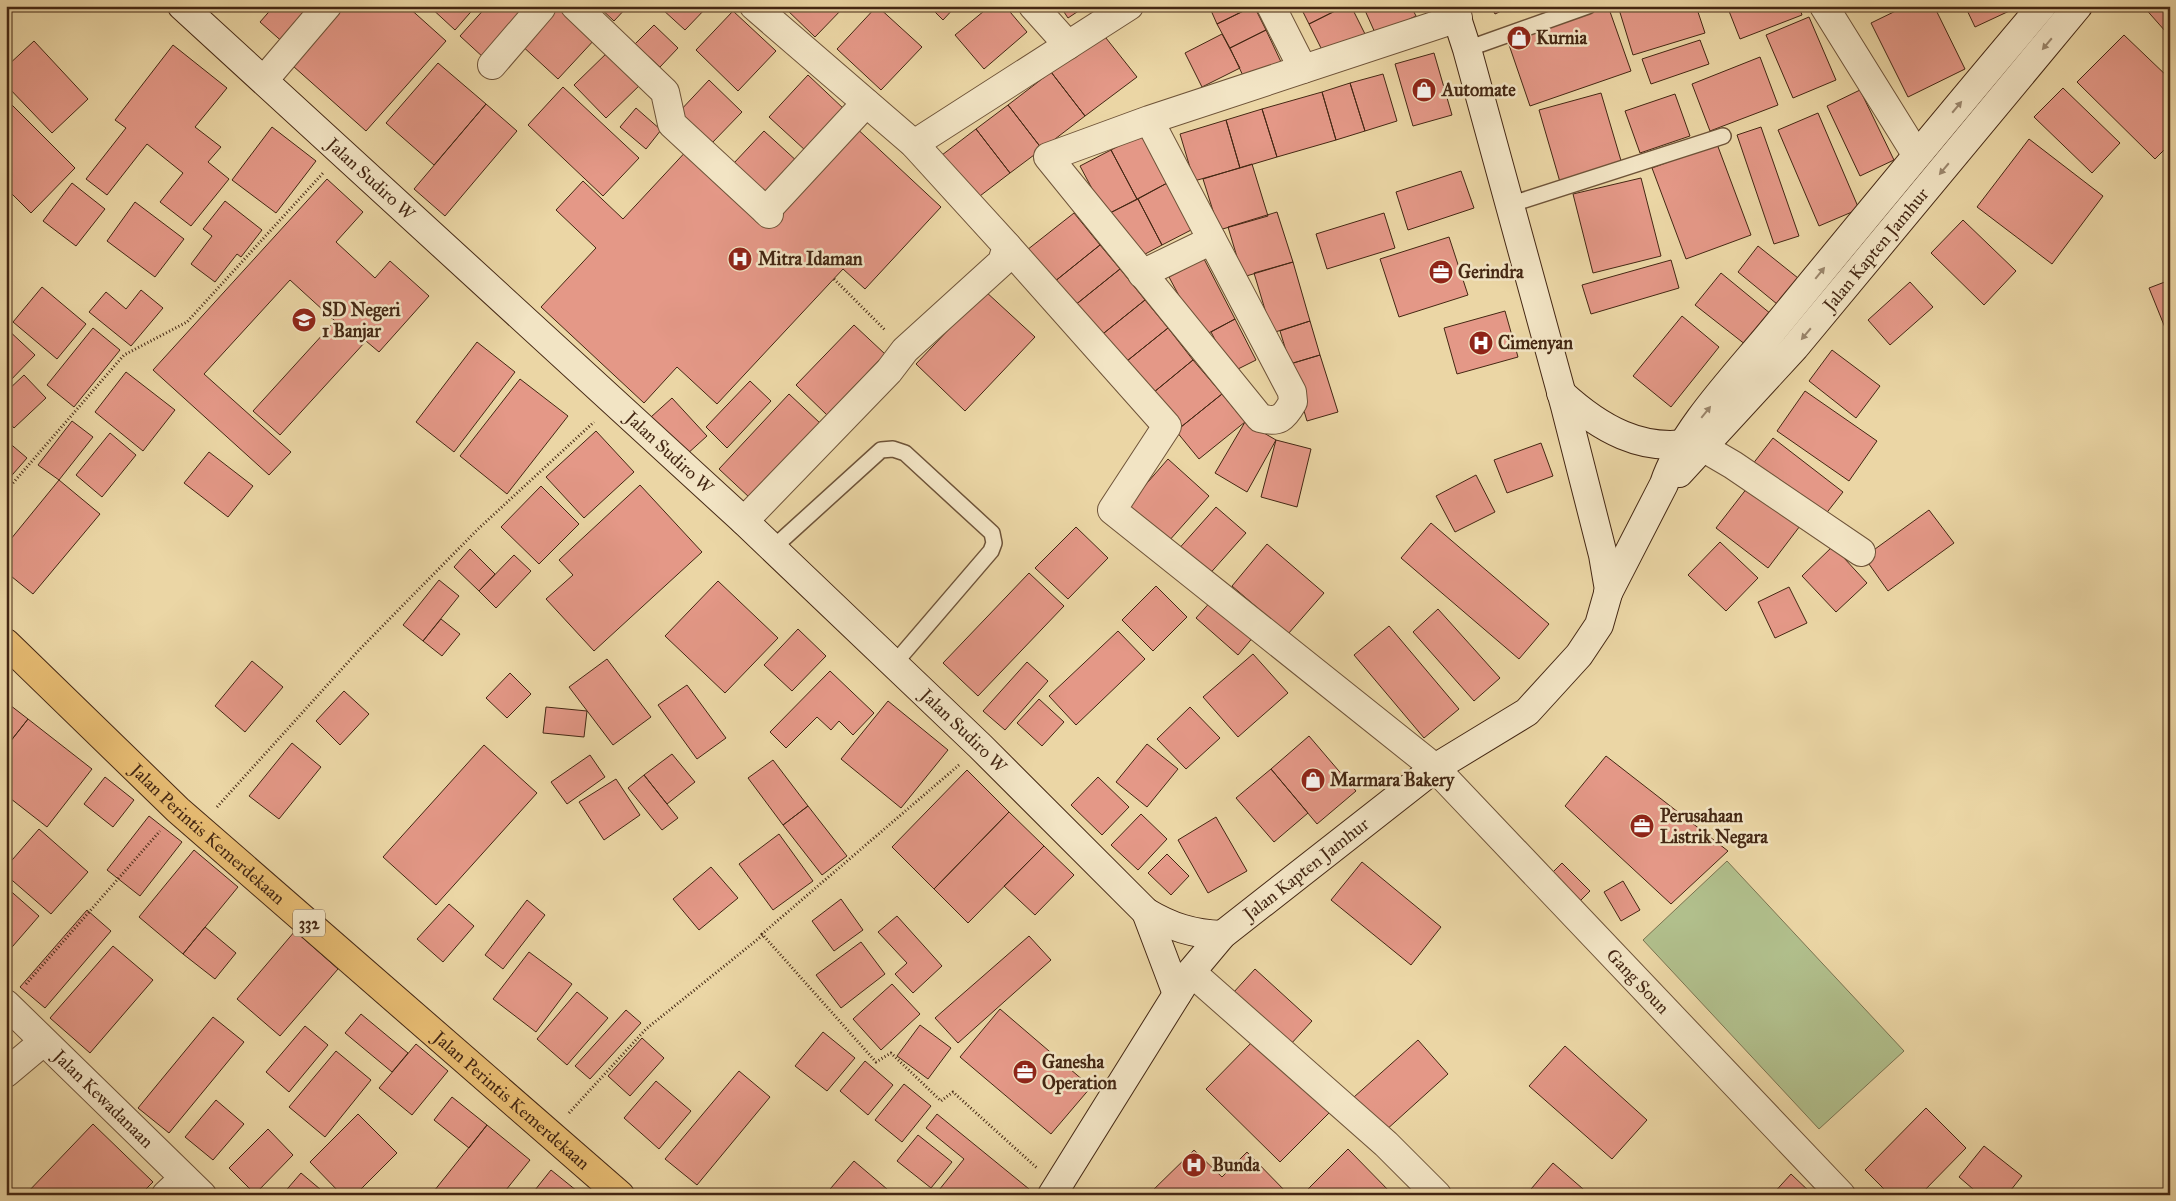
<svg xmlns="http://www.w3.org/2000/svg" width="2176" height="1201" font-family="'IM FELL Great Primer',serif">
<rect width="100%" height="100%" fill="#ebd6a5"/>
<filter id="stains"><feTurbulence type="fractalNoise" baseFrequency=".004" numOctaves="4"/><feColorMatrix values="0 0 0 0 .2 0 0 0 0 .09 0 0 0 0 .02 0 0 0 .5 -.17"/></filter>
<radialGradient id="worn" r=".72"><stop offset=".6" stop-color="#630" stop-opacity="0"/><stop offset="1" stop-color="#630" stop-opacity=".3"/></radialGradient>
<!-- green -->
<path fill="#b1bf8c" stroke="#7a7350" d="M1727 861 1904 1051 1819 1129 1643 940Z"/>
<!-- building -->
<path fill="#e49887" stroke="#442713" d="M274 6H312L286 45 260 22Z
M345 6H407L446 41 366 131 293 66Z
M429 6H476L455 30Z
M487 6H529L484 58 460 36Z
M552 6H562L596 38 558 79 519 43Z
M598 6H628L614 21Z
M665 6H708L685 30 662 9Z
M783 6H845L815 37Z
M877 6 922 47 881 90 837 49Z
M929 6H956L943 20Z
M990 6H1005L1027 32 984 69 955 35Z
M1060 6H1086L1068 18Z
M1209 6H1253L1217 24Z
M1254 6 1266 30 1230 48 1217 24Z
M1300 6H1345L1309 24Z
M1345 6H1351L1365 34 1324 54 1309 24Z
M1363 6H1411L1416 16 1376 35Z
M1491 6H1512L1495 14Z
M1603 6H1608L1631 71 1530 106 1507 39Z
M1618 6H1696L1705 33 1633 55Z
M1727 6H1799L1802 15 1740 39Z
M1906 6H1934L1965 69 1908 97 1871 23Z
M1965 6H2020L1975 27Z
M2143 6H2170V28L2166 32Z
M733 11 776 51 738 91 696 50Z
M1809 17 1836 80 1793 98 1766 35Z
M654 25 678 48 660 67 635 44Z
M1266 30 1281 62 1245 80 1230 48Z
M1102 33 1137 77 1085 116 1051 72Z
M1222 34 1240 68 1202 87 1185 53Z
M2124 35 2170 79V144L2155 159 2077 82Z
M1700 40 1709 64 1651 84 1642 59Z
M34 41 88 99 52 133 6 85V67Z
M173 45 227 88 195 127 221 147 208 162 229 179 191 226 160 202 183 173 147 144 107 195 86 179 126 128 115 120Z
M611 49 643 82 606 118 574 85Z
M1434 53 1452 115 1413 126 1395 64Z
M1760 57 1778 105 1710 131 1692 84Z
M438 63 486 104 434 165 386 123Z
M1051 72 1085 116 1042 149 1008 105Z
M1383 74 1397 121 1365 131 1350 83Z
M808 75 845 110 806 151 769 117Z
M709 80 742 112 711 144 678 113Z
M1350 83 1365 131 1336 140 1322 92Z
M563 87 639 158 603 196 528 125Z
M2063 88 2120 143 2092 173 2034 117Z
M1860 90 1894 160 1860 176 1827 106Z
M1322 92 1336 140 1277 157 1262 109Z
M1601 93 1622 164 1560 182 1539 110Z
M1675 94 1690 136 1640 153 1625 111Z
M6 99 75 168 31 213 6 188Z
M486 104 517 131 445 216 414 189Z
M1008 105 1042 149 1010 173 976 129Z
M636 108 661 130 646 149 620 127Z
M1262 109 1277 157 1240 168 1226 120Z
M1818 113 1859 209 1819 226 1778 130Z
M1226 120 1240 168 1194 181 1180 134Z
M852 124 941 207 865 289 843 269 717 404 677 367 644 403 541 307 596 248 556 210 583 181 623 219 691 146 766 216Z
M272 127 316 161 276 213 232 180Z
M1761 127 1799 236 1774 244 1737 135Z
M976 129 1010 173 976 199 942 155Z
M764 131 799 163 769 196 734 163Z
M1144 133 1169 182 1137 199 1111 150Z
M2029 139 2103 196 2052 264 1977 207Z
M1717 144 1751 235 1686 259 1652 168Z
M1111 150 1137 199 1106 215 1080 166Z
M1252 164 1268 216 1219 230 1203 179Z
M1461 171 1474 208 1408 230 1396 192Z
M1641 178 1661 256 1593 273 1573 194Z
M327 179 363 212 336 242 375 278 390 261 429 296 379 352 366 341 280 435 253 411 335 321 290 280 204 374 291 452 269 475 153 370Z
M1169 182 1193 229 1162 245 1138 199Z
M72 183 105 209 76 246 43 221Z
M1138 199 1162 245 1134 260 1110 213Z
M225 201 262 230 241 257 237 254 215 282 191 264 212 236 203 229Z
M135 202 184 239 155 277 107 241Z
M1277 212 1293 262 1243 277 1228 227Z
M1074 213 1100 245 1054 282 1027 250Z
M1384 213 1395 248 1327 269 1316 234Z
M1963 220 2016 271 1984 305 1931 253Z
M1449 237 1468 295 1399 317 1380 259Z
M1100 245 1120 269 1074 306 1054 282Z
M1758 246 1798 278 1777 304 1738 272Z
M1204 259 1235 319 1201 337 1169 277Z
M1671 260 1679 288 1591 314 1582 285Z
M1293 262 1310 321 1272 333 1254 273Z
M1120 269 1145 300 1099 337 1074 306Z
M1721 273 1771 314 1746 345 1695 305Z
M2170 280V340L2149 288Z
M1910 282 1933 307 1890 345 1868 320Z
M42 287 86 324 57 359 13 322Z
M141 290 163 308 131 346 89 312 106 292 126 309Z
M985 291 1035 337 965 411 916 364Z
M1145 300 1168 328 1122 365 1099 337Z
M1505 311 1518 357 1457 374 1444 328Z
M1682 316 1719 347 1671 407 1633 376Z
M1235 319 1256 360 1232 372 1211 332Z
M1310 321 1320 355 1290 364 1280 331Z
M854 325 885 354 827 415 796 385Z
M6 328 35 355 6 385Z
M93 328 120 350 74 407 47 385Z
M1168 328 1193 360 1148 397 1122 365Z
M477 342 515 372 454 452 416 422Z
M1832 350 1880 386 1856 418 1809 381Z
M1320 355 1338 412 1307 421 1290 364Z
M1193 360 1222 394 1176 431 1148 397Z
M126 372 175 410 143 451 95 412Z
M24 375 46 398 14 428 6 419V392Z
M520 379 568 416 507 494 460 456Z
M750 381 771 401 727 448 706 427Z
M1805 391 1877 441 1849 481 1777 431Z
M789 394 820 423 750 498 719 469Z
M1222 394 1245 422 1199 459 1176 431Z
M672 398 707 436 686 455 651 417Z
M72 421 93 437 59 480 38 465Z
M1245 422 1276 440 1247 492 1215 473Z
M596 431 634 472 584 518 546 477Z
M110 433 136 455 102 497 76 475Z
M1773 438 1843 492 1821 520 1752 465Z
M1276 440 1311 449 1297 507 1261 497Z
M7 441 27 458 6 482V442Z
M1541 443 1553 476 1507 493 1494 460Z
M209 452 253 486 228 517 184 483Z
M1168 459 1209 496 1168 542 1127 506Z
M1476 475 1495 512 1455 532 1436 496Z
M59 480 100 514 33 594 6 572V545Z
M1751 483 1803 522 1768 568 1716 528Z
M640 485 702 552 594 651 546 599 573 575 559 560Z
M541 486 579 524 539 564 501 527Z
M1216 507 1246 533 1206 578 1176 552Z
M1929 510 1954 543 1888 591 1864 557Z
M1431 523 1549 624 1519 659 1401 558Z
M1076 527 1108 558 1068 599 1035 568Z
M1720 542 1758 578 1726 611 1688 575Z
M1267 544 1324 593 1288 634 1232 586Z
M1833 546 1867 583 1836 612 1802 576Z
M470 549 495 574 479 591 454 567Z
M514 555 531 571 496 608 479 591Z
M1029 573 1064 606 978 696 943 663Z
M439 580 459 596 423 641 403 625Z
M718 581 778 638 725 693 665 636Z
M1156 586 1187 617 1153 651 1122 620Z
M1789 587 1807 623 1775 638 1758 602Z
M1214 598 1255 635 1238 655 1196 618Z
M1438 609 1500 678 1474 701 1413 632Z
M441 619 460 634 442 656 423 641Z
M1389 626 1459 709 1424 738 1354 655Z
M798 629 826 656 792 691 764 665Z
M1118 631 1145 659 1076 725 1049 696Z
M1253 654 1288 693 1238 737 1203 697Z
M607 659 651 717 613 745 569 687Z
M252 661 283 687 245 732 215 706Z
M1027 662 1048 681 1005 730 983 711Z
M830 671 874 713 853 735 839 721 831 730 817 717 786 748 770 732Z
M510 673 531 694 507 718 486 698Z
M687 685 726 738 697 759 658 705Z
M344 691 369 714 340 745 316 721Z
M1039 699 1064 722 1042 746 1017 723Z
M888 701 948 750 901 808 841 759Z
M6 702 28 719 6 747Z
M546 707 587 711 584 737 543 733Z
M1190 707 1220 738 1186 769 1157 739Z
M28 719 92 769 47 827 6 795V747Z
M1309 736 1356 791 1317 824 1271 769Z
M292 743 321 767 279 819 249 796Z
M1147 744 1178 769 1147 807 1116 782Z
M484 745 537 793 436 905 383 857Z
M672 754 695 782 667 804 644 775Z
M590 755 605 777 567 804 551 782Z
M1606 756 1728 851 1671 904 1565 806Z
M773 760 808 806 783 825 748 778Z
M1271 769 1308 813 1274 842 1236 798Z
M967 770 1009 812 934 889 892 847Z
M644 775 678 818 662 830 628 788Z
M105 777 134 800 113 827 84 804Z
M1098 777 1129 807 1102 835 1071 805Z
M616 779 640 815 604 840 579 802Z
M808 806 847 856 822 875 783 825Z
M1009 812 1044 846 968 923 934 889Z
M1141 814 1167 839 1138 870 1111 845Z
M149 816 182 842 140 896 107 870Z
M1216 817 1247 871 1208 893 1178 840Z
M39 829 88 872 51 914 6 875V867Z
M779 834 813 881 773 910 739 864Z
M1044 846 1074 875 1035 915 1004 886Z
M194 850 238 887 183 954 139 917Z
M1167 854 1189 876 1171 895 1148 873Z
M1362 862 1441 927 1411 965 1331 900Z
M1562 863 1590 891 1580 901 1552 873Z
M711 867 738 898 699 930 673 899Z
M1623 881 1640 910 1621 921 1604 892Z
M6 887 39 916 6 954Z
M841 899 863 930 834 951 812 921Z
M527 900 545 915 503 969 485 955Z
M449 904 474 926 443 962 417 939Z
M87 910 111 931 45 1008 20 987Z
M897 916 942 966 913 993 895 974 907 963 878 932Z
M205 927 236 953 215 979 183 954Z
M295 931 338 969 280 1036 237 999Z
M1029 936 1051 960 958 1043 935 1018Z
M861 942 885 974 841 1008 816 975Z
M113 946 153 980 90 1053 50 1018Z
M529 952 572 984 536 1032 493 999Z
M1255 969 1312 1021 1290 1045 1233 993Z
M892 984 920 1014 881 1050 853 1019Z
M577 992 608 1018 567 1065 537 1039Z
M1000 1009 1091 1087 1051 1134 960 1057Z
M626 1010 641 1023 590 1079 575 1066Z
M361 1014 408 1053 392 1072 345 1033Z
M213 1017 244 1042 169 1133 138 1108Z
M920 1025 951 1048 928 1079 897 1056Z
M305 1026 328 1045 289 1092 266 1072Z
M823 1032 855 1058 827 1091 795 1066Z
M642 1038 664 1058 630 1096 608 1076Z
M1255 1039 1330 1112 1280 1162 1206 1089Z
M1418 1040 1448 1074 1385 1131 1354 1097Z
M416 1044 448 1071 412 1115 379 1088Z
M1565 1046 1647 1120 1612 1159 1529 1086Z
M336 1051 371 1080 325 1137 289 1107Z
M865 1061 893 1085 868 1115 840 1091Z
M739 1071 770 1097 697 1185 665 1159Z
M656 1081 691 1111 659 1149 624 1118Z
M904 1084 931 1106 902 1142 875 1120Z
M452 1097 487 1125 469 1148 434 1120Z
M216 1100 244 1124 213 1160 185 1137Z
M1926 1108 1966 1148 1920 1195H1890L1865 1170Z
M358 1114 397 1153 355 1195H342L310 1162Z
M937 1114 1029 1189 1024 1195H935L964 1159 926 1128Z
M93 1124 153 1182 140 1195H25Z
M487 1125 530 1160 502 1195H438L434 1191Z
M268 1129 293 1155 255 1194 229 1168Z
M918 1135 952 1162 931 1188 897 1161Z
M1984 1146 2022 1176 2007 1195H1980L1959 1177Z
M1348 1149 1393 1195H1302Z
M1194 1150 1222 1177 1247 1152 1289 1195H1148Z
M854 1161 894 1195H825Z
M1553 1163 1590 1195H1526Z
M551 1170 582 1195H531Z
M301 1173 327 1195H282Z
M1791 1174 1813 1195H1772Z"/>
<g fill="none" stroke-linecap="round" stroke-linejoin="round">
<defs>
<path id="lane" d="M1467 49 1588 6
M1509 205 1723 136
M773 548 881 450 893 449 905 453 992 533 994 543 991 551 894 664"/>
<g id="street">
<path d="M575 6 665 92 672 124 766 211"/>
<path d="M1033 6 1068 45"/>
<path d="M1271 6 1303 69"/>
<path d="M1824 6 1916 154"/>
<path d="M492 65 541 8"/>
<path d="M264 80 327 6"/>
<path d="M1149 120 1292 392 1293 402C1284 418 1279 423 1260 418L1048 157 1149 120 1458 18"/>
<path d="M914 144 1129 6"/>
<path d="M769 214 766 211 866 103"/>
<path id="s1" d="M1007 246 1167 426 1112 510 1435 768 1841 1195"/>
<path d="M1142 274 1212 240"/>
<path d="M1704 448 1733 465 1861 552"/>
<path d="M744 521 889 371 905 350 1002 262 1007 246 914 144 754 6"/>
<path d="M1191 972 1386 1144 1437 1195"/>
<path id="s2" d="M6 1004 202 1195"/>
<path d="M6 1073 43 1042"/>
<path d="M166 1195 184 1178"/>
</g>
<g id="secondary">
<path id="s3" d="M182 6 744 521 980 746 1146 912C1171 927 1193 934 1222 935"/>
<path d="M1561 393C1599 428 1643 454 1696 442"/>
<path id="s4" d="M1679 473 1795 347 2078 6"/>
<path d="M1608 593 1664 484C1682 429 1741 370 1778 324 1865 218 1953 111 2042 6"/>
<path d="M1146 912 1177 994"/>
<path id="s5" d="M1052 1195 1191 972 1222 935 1435 768 1527 712 1579 655 1599 625 1609 590 1603 555 1565 406 1467 49 1453 6"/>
</g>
<g id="primary">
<path id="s6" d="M6 643 178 810 620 1195"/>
</g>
</defs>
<!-- lane casing -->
<use href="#lane" stroke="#6e5338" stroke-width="18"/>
<!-- street casing -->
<use href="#street" stroke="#6e5338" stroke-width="30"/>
<!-- secondary casing -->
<use href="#secondary" stroke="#442713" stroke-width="30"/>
<!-- primary casing -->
<use href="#primary" stroke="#442713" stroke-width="30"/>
<!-- path -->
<path stroke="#442713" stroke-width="3" stroke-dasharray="1 2.5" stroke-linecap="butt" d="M834 279 885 330
M6 491 124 355 187 322 324 172
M959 765 762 934 876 1062 891 1053 941 1101 953 1092 1037 1168
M217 807 359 650 477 530 594 422
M26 984 160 831
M569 1113 646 1029 763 935"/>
<!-- lane -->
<use href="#lane" stroke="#f2e4c4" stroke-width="15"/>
<!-- street -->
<use href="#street" stroke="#f2e4c4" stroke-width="28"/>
<!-- secondary -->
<use href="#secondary" stroke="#f2e4c4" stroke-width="28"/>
<!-- primary -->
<use href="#primary" stroke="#e6bb72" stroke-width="28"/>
</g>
<!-- one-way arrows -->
<defs><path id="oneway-solid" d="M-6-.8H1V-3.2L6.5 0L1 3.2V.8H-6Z" transform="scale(1.25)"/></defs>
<g fill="#9b866c">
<use href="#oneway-solid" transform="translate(2047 44) rotate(130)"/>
<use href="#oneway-solid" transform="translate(1957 107) rotate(-50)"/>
<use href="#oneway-solid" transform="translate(1944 169) rotate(130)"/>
<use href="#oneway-solid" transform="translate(1820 273) rotate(-51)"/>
<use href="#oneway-solid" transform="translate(1806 334) rotate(130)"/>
<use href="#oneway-solid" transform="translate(1706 412) rotate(-51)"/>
</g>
<!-- icons -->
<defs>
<symbol id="shop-disc" viewBox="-11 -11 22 22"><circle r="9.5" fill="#8f2418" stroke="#f2e4c4"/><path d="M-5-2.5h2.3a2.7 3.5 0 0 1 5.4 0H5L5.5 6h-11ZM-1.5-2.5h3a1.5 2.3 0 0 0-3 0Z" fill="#fff"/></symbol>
<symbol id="hospital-disc" viewBox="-11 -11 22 22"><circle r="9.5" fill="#8f2418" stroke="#f2e4c4"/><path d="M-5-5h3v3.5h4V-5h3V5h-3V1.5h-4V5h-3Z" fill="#fff"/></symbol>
<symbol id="office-disc" viewBox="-11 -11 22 22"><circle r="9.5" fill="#8f2418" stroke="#f2e4c4"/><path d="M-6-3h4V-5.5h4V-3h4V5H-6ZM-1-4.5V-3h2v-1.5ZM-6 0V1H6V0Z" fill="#fff"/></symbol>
<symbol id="school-disc" viewBox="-11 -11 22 22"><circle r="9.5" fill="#8f2418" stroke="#f2e4c4"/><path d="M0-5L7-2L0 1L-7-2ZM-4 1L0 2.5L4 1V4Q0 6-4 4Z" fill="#fff"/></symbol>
</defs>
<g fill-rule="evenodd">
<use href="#shop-disc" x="1505" y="24" width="28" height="28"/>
<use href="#shop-disc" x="1410" y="76" width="28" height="28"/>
<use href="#hospital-disc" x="726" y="245" width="28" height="28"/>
<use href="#office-disc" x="1427" y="258" width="28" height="28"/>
<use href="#school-disc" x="290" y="306" width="28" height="28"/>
<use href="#hospital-disc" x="1467" y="329" width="28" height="28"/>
<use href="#shop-disc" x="1299" y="766" width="28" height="28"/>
<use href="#office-disc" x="1628" y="812" width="28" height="28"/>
<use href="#office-disc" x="1011" y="1058" width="28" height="28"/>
<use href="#hospital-disc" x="1180" y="1151" width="28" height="28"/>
</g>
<g text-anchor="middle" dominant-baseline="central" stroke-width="5" stroke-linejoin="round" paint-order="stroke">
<!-- shield labels -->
<rect fill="#f2e4c4" stroke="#786048" stroke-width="1" x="293" y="909.5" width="32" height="27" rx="4"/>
<g font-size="16" font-weight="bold" fill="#442713">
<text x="309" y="923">332</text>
</g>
<!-- poi labels -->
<g font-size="18" font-weight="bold" fill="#442713" stroke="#f2e4c4" text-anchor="start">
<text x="1536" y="38">Kurnia</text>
<text x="1442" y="90">Automate</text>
<text x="758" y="259">Mitra Idaman</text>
<text x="1458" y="272">Gerindra</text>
<text x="322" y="310">SD Negeri<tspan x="322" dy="21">1 Banjar</tspan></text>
<text x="1498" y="343">Cimenyan</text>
<text x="1330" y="780">Marmara Bakery</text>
<text x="1660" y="816">Perusahaan<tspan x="1660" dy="21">Listrik Negara</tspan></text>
<text x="1042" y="1062">Ganesha<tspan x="1042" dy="21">Operation</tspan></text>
<text x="1212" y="1165">Bunda</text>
</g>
<!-- street labels -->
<g font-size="18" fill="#442713" stroke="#f2e4c4">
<text stroke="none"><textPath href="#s3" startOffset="256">Jalan Sudiro W</textPath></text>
<text stroke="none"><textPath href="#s4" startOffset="298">Jalan Kapten Jamhur</textPath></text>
<text stroke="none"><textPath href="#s3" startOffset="661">Jalan Sudiro W</textPath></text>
<text stroke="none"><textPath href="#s3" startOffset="1066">Jalan Sudiro W</textPath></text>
<text stroke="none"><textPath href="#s6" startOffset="278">Jalan Perintis Kemerdekaan</textPath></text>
<text stroke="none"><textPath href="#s5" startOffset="418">Jalan Kapten Jamhur</textPath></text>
<text stroke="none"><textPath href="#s1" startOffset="1049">Gang Soun</textPath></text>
<text stroke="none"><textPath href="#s2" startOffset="136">Jalan Kewadanaan</textPath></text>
<text stroke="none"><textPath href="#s6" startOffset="682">Jalan Perintis Kemerdekaan</textPath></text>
</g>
</g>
<!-- margin -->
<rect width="2176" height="1201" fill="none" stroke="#ebd6a5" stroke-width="25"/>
<rect x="8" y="8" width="2161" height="1186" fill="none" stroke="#442713" stroke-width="2.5"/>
<rect x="12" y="12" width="2151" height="1176" fill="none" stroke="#442713"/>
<rect width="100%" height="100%" filter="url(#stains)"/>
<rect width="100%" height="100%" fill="url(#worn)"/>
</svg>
